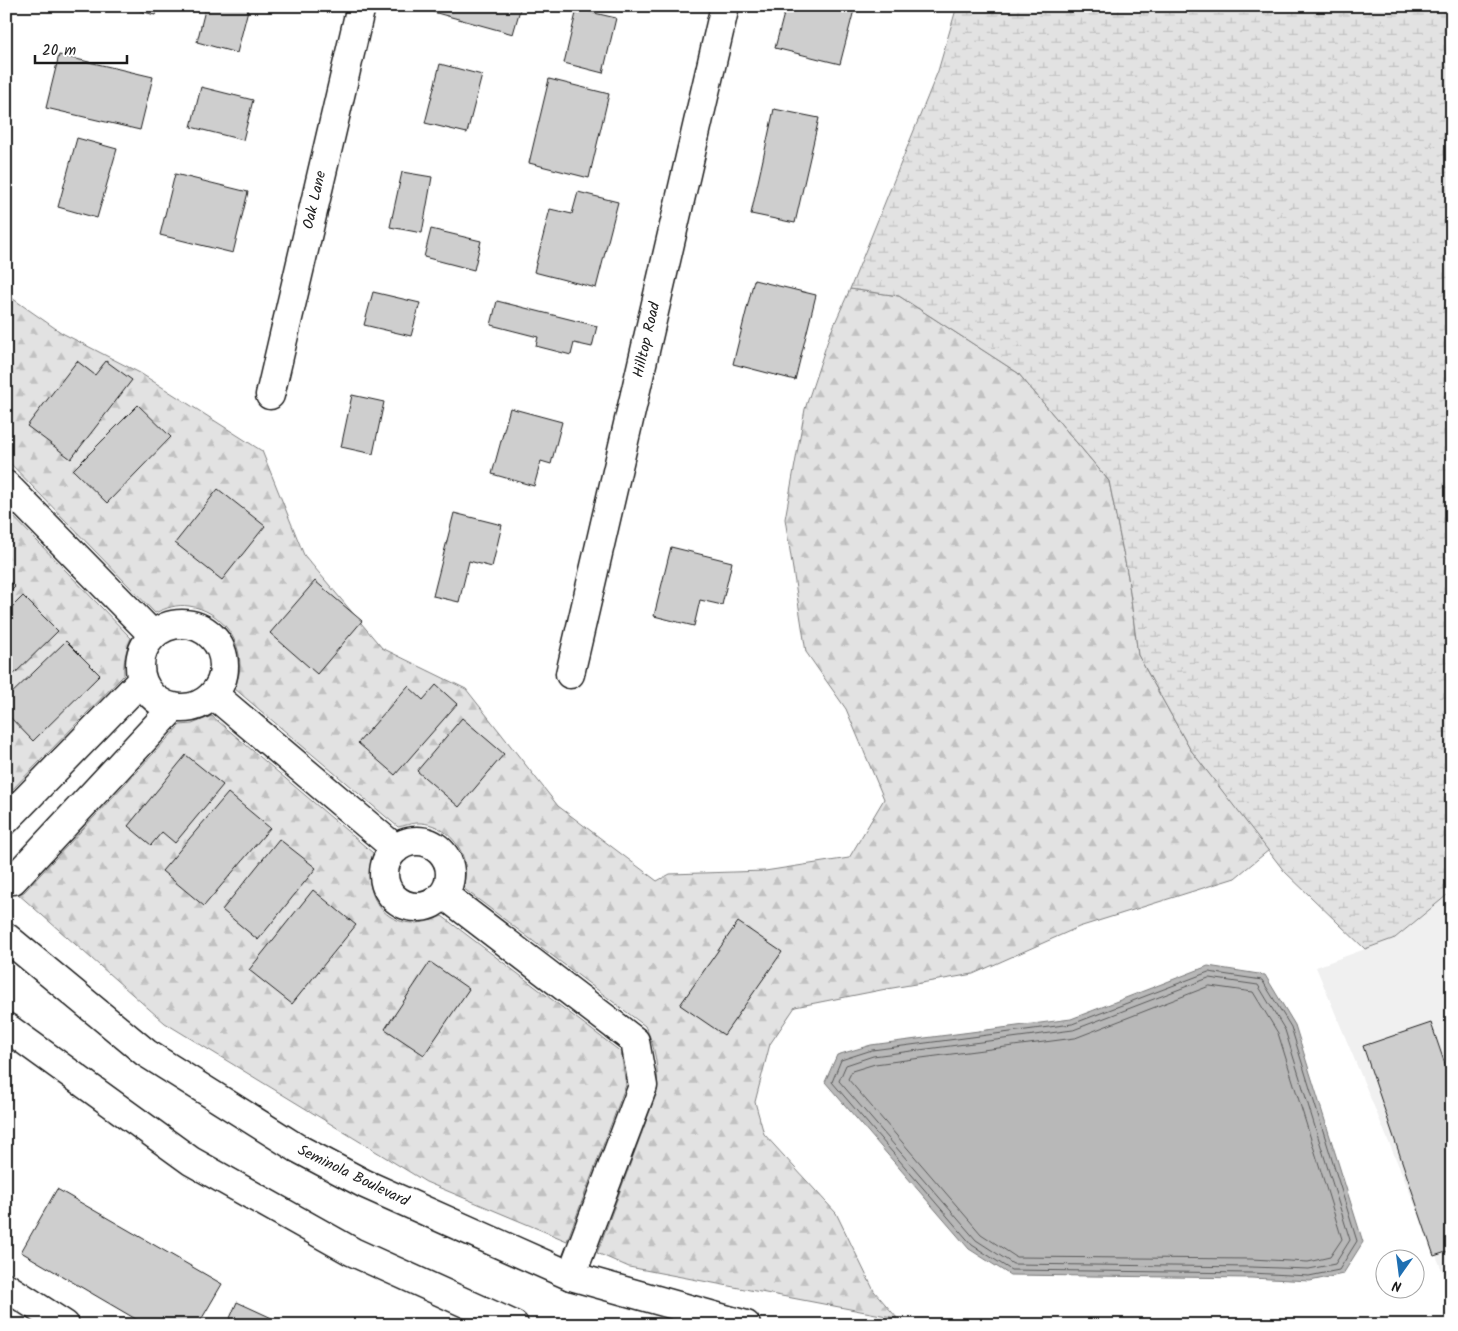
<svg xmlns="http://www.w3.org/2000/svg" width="1458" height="1331" font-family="Kalam,sans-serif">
<defs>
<pattern id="forest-firs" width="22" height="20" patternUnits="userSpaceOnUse" patternTransform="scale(1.25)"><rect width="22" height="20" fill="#e2e2e2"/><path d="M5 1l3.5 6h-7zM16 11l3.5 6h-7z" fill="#c1c1c1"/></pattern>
<pattern id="wetland-marsh" width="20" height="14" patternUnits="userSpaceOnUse" patternTransform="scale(1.25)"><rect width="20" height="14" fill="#e2e2e2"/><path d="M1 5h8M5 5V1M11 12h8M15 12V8" fill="none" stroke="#c1c1c1"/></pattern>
</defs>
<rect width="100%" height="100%" fill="#fff"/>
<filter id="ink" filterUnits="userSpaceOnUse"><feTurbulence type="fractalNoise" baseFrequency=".02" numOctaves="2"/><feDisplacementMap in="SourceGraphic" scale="10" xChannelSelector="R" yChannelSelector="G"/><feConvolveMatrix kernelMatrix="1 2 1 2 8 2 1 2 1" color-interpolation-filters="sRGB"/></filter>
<g filter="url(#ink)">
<!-- built -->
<path fill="#f0f0f0" d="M1452 891V1294L1316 967 1395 938Z"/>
<!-- forest -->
<path fill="url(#forest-firs)" stroke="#7f7f7f" d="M850 289 899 296 1018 373 1109 481 1128 577 1138 655 1190 749 1269 850 1235 878 1079 927 973 974 881 990 795 1007 770 1044 755 1102 764 1134 836 1213 874 1291 897 1318 629 1267 597 1253 657 1092C659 1071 655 1044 645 1026L463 888C465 879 467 869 464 860 459 840 439 822 417 823 411 823 404 826 398 827L235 689C236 684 238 679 239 674 245 643 221 610 189 606 177 604 166 608 155 613L6 459V294L62 333 140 373 262 451 304 555 382 648 466 689 558 806 657 881 670 874 765 871 849 858 884 799 846 709 806 652 785 519 805 409 830 334Z
M6 509 131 638C126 651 123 661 124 675L6 796Z
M212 716 373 853C358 902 394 939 442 916L621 1052 626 1085 567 1241 426 1182 165 1023 18 894 24 892 180 725 192 724Z"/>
<!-- wetland -->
<path fill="url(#wetland-marsh)" stroke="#7f7f7f" d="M957 6H1452V891L1395 938 1365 949 1284 871 1190 749 1138 655 1128 577 1109 481 1018 373 899 296 850 289 938 71Z"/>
<!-- water -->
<path fill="#b8b8b8" stroke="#7a7a7a" d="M1208 966 1265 975 1295 1025 1363 1242 1343 1274 1310 1281 1251 1278 1010 1275 969 1249 825 1082 837 1055 871 1045 1071 1019Z"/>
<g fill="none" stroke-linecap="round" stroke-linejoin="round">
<!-- shore -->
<path stroke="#5a5a5a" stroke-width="1" d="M1209 972 1262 980 1291 1027 1357 1241 1339 1270 1309 1276 1251 1273 1011 1270 972 1245 832 1082 841 1060 872 1050 1072 1024Z
M1209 978 1258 985 1285 1030 1350 1240 1335 1264 1309 1269 1251 1267 1013 1264 976 1240 839 1081 846 1065 873 1056 1073 1030Z
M1210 986 1253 992 1278 1033 1342 1239 1330 1257 1308 1262 1251 1259 1016 1257 981 1234 848 1079 852 1071 875 1064 1075 1038Z"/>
</g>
<!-- building -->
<path fill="#cecece" stroke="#1c1c1c" d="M122 6H158L155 15Z
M206 6H249L237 53 197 42Z
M434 6H521L513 34 433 12Z
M786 6H797L811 10 812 6H855L840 64 775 48Z
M577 9 616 18 603 73 564 63Z
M59 55 153 77 140 130 46 108Z
M440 64 482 75 467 133 425 123Z
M549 79 609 94 589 178 529 163Z
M201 87 253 100 243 140 191 127Z
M774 109 819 118 795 223 751 214Z
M77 138 117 149 97 218 58 207Z
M402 172 432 177 422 233 390 227Z
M175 174 248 192 233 253 160 235Z
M578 192 618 202 596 288 534 272 550 209 572 214Z
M431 229 481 241 474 270 424 257Z
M754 280 816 295 795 380 733 364Z
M373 292 420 303 411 336 364 325Z
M497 301 597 326 592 347 574 343 571 355 536 346 538 337 491 325Z
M77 361 95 375 106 361 132 380 71 459 27 426Z
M352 395 384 402 373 454 341 447Z
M138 405 171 437 107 503 73 470Z
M510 408 562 422 551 464 541 461 534 486 492 474Z
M218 489 265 526 222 580 175 543Z
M454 513 502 525 492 567 469 561 459 602 433 596Z
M671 547 732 562 722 605 700 600 694 626 654 616Z
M6 578 15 587 6 596Z
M315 581 362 621 317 674 270 633Z
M23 596 58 631 6 682V613Z
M66 641 100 675 33 741 6 713V699Z
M436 685 457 704 395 775 358 743 408 686 423 700Z
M462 718 504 754 459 807 417 771Z
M186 755 223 785 175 843 162 832 151 845 128 826Z
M228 793 270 828 204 906 162 871Z
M279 839 316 868 258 940 222 910Z
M313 890 356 925 292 1004 249 970Z
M738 922 782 952 724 1035 680 1005Z
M430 962 469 989 424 1055 385 1029Z
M1431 1023 1452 1085V1250L1434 1256 1363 1046Z
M57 1189 222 1284 198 1325H146L21 1252Z
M237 1302 287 1325H227Z"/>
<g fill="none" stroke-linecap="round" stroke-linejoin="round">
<defs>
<path id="minor" d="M270 395 361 6
M6 485 153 635
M140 666a42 42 0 1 1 84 0a42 42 0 1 1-84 0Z
M570 674 725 6
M213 694 396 849
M6 820 142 680
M384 874a33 33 0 1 1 66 0a33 33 0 1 1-66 0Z
M6 878 13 880 174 707
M443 894 635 1041 643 1086 571 1276
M6 1287 65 1325"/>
<path id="major" d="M6 937 146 1053 297 1148 365 1184 571 1276 746 1325
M6 1027 191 1161 353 1252 514 1325"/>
</defs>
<!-- minor casing -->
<use href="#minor" stroke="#1c1c1c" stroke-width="31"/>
<!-- major casing -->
<use href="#major" stroke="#1c1c1c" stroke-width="31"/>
<!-- minor -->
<use href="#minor" stroke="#fff" stroke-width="28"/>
<!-- major -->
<use href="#major" stroke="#fff" stroke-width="28"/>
</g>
</g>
<g text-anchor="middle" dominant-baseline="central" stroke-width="5" stroke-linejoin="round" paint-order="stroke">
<!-- street labels -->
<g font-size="15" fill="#1c1c1c" stroke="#fff">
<text transform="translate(315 200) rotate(-77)">Oak Lane</text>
<text transform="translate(647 340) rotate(-77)">Hilltop Road</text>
<text transform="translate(353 1176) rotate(26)">Seminola Boulevard</text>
</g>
</g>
<!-- margin -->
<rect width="1458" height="1331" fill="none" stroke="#fff" stroke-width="25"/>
<rect x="12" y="12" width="1433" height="1306" fill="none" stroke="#1c1c1c" stroke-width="2" filter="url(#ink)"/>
<!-- north arrow -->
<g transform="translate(1400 1274) rotate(194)"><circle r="24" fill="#ffffff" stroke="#a4a4a4"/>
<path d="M0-4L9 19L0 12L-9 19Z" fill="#1f6fb2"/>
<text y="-8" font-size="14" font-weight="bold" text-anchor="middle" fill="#1c1c1c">N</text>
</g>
<!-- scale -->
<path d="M35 55v8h92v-8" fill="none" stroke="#1c1c1c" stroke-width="2.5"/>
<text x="42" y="55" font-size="15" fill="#1c1c1c" stroke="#ffffff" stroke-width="4" paint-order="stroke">20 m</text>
</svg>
